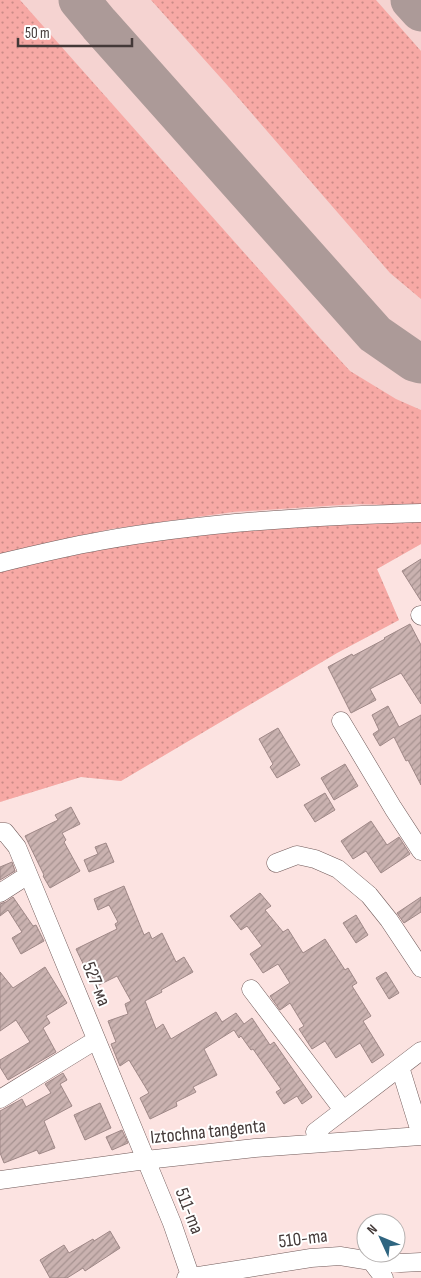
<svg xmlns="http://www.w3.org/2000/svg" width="421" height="1278" font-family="'Sofia Sans Condensed',sans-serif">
<defs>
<pattern id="grass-dots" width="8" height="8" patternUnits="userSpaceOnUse" patternTransform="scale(1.25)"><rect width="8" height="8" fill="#f7a9a5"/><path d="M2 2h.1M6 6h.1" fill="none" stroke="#ca8b87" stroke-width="1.8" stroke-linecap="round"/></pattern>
<pattern id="building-hatch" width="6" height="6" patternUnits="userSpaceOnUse" patternTransform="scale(1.25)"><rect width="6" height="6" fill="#cab2b0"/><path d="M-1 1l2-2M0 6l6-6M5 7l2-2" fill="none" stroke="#a69290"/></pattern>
</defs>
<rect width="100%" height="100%" fill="#fce3e1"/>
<!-- built -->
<path fill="#f5d3d1" d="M0 0H421V544L377 569 399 620 337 653 121 781 81 777 0 802Z"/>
<!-- grass -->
<path fill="url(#grass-dots)" d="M0 0H20L318 336 350 371 396 399 421 410V506L356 504 233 512 111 529 0 554Z
M151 0H376L421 51V299L390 273 228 86Z
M421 521V544L377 569 399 620 337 653 121 781 81 777 0 802V569L59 555 187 534 281 524Z"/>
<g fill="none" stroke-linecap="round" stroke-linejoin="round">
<!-- taxiway -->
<path stroke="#ac9a98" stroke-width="41" d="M79 0 99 24 375 334 414 361 421 363
M411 0 421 11"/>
</g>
<!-- building -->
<path fill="url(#building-hatch)" stroke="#9f8887" d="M421 559V601L402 571Z
M410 624 421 645V704L401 673 370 689 376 700 351 713 328 667 352 654 353 656 385 639 384 638Z
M388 706 399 727 421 715V785L408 760 406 761 394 737 380 746 373 734 379 730 372 715Z
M278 728 300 765 277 778 270 767 273 764 259 739Z
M345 764 358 786 334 800 321 778Z
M325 793 335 810 315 822 304 805Z
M71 807 80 824 62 833 66 840 64 842 80 871 50 888 43 876 44 875 25 836 58 820 55 815Z
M371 821 387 845 399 837 410 854 381 873 366 851 353 859 341 841Z
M106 843 114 862 89 872 84 860 98 854 95 847Z
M12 862 15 871 0 880V867Z
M124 886 144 935 149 932 152 939 162 933 176 962 184 957 193 972 161 990 162 992 145 1001 156 1029 163 1024 171 1039 216 1012 222 1022 236 1013 244 1024 252 1018 270 1045 274 1042 312 1097 302 1104 297 1096 284 1104 276 1092 281 1089 253 1049 251 1050 241 1036 239 1038 234 1030 204 1049 217 1075 193 1087 196 1092 176 1102 177 1106 150 1119 140 1098 149 1093 129 1060 120 1066 111 1044 116 1042 108 1021 128 1014 125 1004 131 1001 117 976 97 986 91 975 89 976 76 949 117 929 115 924 118 922 109 905 98 910 94 899Z
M260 893 271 906 265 910 283 932 288 929 303 953 325 939 345 970 348 968 357 983 352 986 371 1016 363 1021 384 1055 372 1063 360 1043 336 1058 325 1041 312 1049 299 1029 304 1026 290 1003 280 1010 270 996 290 983 278 964 263 973 250 954 262 946 247 926 241 930 230 916Z
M13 897 33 926 36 925 44 941 21 954 12 938 22 932 8 910 0 916V904L6 902Z
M421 897V912L404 923 397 913Z
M356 915 368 935 356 943 343 923Z
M45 967 67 1003 46 1016 50 1023 43 1028 56 1052 8 1080 0 1067V1060L30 1042 16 1020 0 1031V972L13 988Z
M386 972 399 993 389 999 376 978Z
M63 1073 67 1080 60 1084 72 1106 44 1121 55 1148 39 1154 37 1150 4 1163 0 1153V1111L22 1099 26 1107 51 1093 45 1084Z
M100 1103 111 1128 85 1140 74 1115Z
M122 1130 128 1143 112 1150 106 1137Z
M110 1231 120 1248 85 1271 83 1268 67 1278H50L40 1260 64 1245 69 1253 93 1239 94 1241Z"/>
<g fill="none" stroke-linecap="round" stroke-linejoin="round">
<defs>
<path id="minor" d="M0 563C33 555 66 547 100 541 206 522 314 516 421 513
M420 615 421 616
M341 721 393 808 421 851
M0 832H5L17 847 172 1223 191 1278
M276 863 297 855 315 859 338 869 369 895 389 920 421 968
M0 893 28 875
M251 989 343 1110
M400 1067 421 1135
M0 1099 96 1040
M315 1132 421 1051
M0 1180 146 1160 255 1148 421 1136
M371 1261 384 1278
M186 1278 311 1258 340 1256 371 1261 401 1263 421 1262"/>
</defs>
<!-- minor casing -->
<use href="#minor" stroke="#705a59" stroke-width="19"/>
<!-- minor -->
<use href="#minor" stroke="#fff" stroke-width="18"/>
</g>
<g text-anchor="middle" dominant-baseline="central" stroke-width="4" stroke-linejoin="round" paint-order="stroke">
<!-- street labels -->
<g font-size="19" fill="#433938" stroke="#fff">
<text transform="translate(96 984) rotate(68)">527-ма</text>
<text transform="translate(208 1132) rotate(-6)">Iztochna tangenta</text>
<text transform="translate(189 1211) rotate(69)">511-та</text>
<text transform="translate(303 1239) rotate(-7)">510-та</text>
</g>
</g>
<!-- north arrow -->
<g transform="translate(381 1238) rotate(314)"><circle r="24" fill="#ffffff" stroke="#b4b0af"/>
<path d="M0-4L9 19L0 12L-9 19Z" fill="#2f6580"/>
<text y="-8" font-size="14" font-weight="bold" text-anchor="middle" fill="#433938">N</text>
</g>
<!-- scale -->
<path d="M18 38v8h114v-8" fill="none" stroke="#433938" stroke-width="2.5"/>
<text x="25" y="38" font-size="15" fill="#433938" stroke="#ffffff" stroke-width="4" paint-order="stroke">50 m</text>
</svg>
